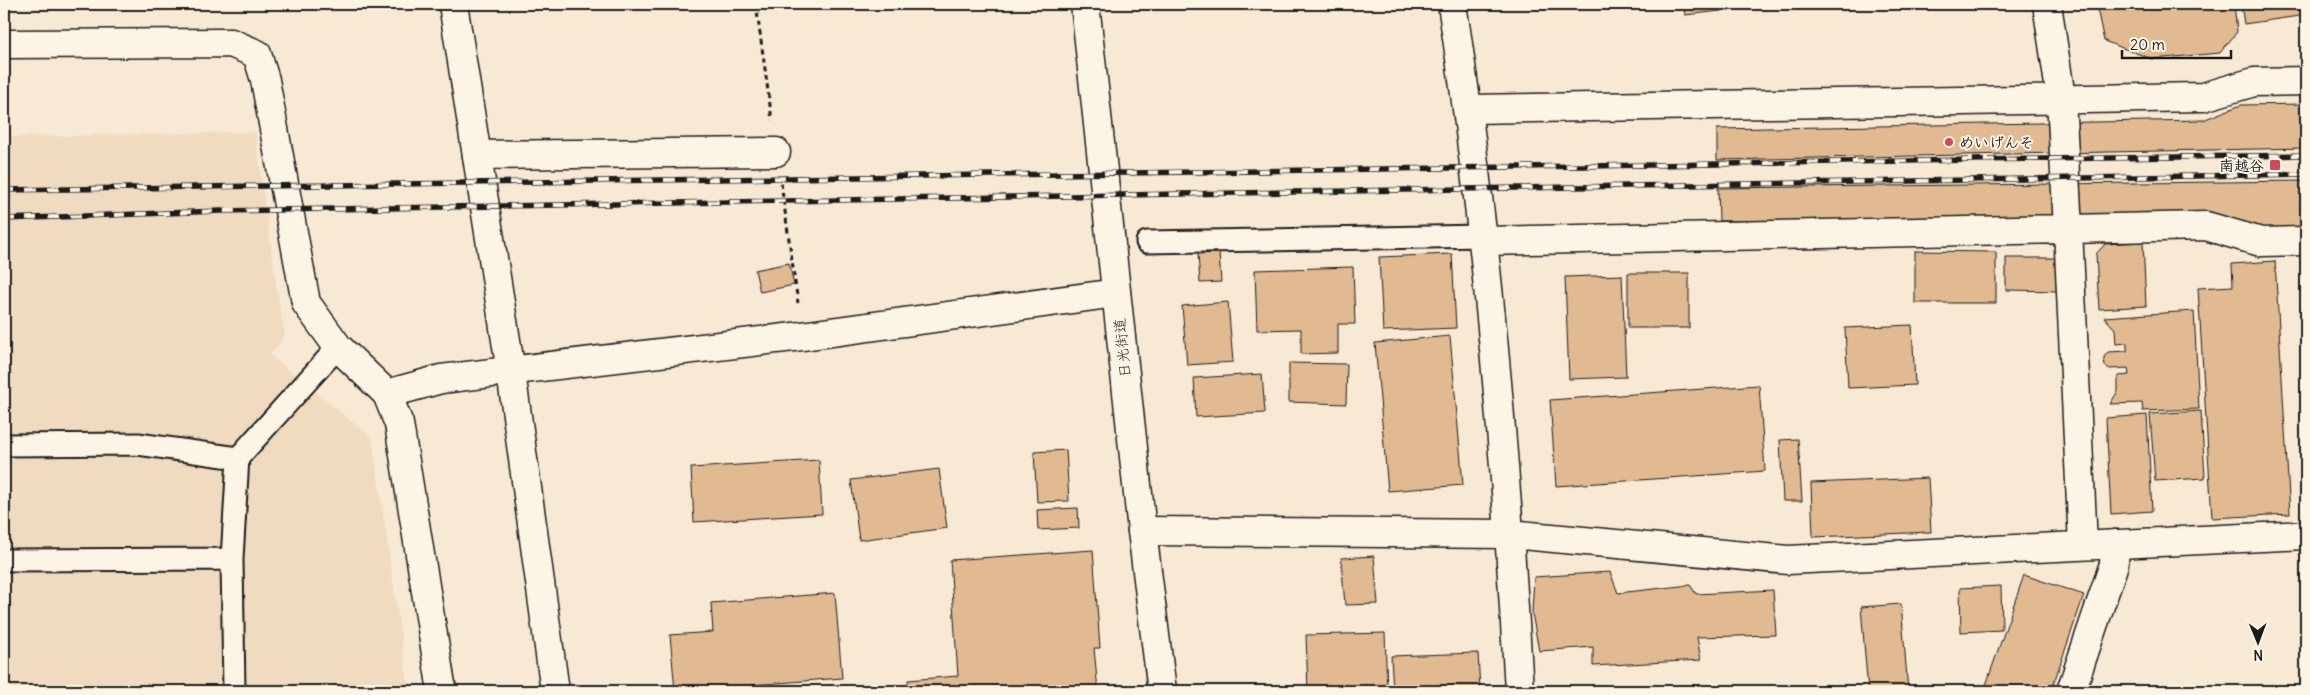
<svg xmlns="http://www.w3.org/2000/svg" width="2310" height="695" font-family="Delius,'Klee One',sans-serif">
<rect width="100%" height="100%" fill="#f7e9d4"/>
<filter id="ink" filterUnits="userSpaceOnUse"><feTurbulence type="fractalNoise" baseFrequency=".02" numOctaves="2"/><feDisplacementMap in="SourceGraphic" scale="10" xChannelSelector="R" yChannelSelector="G"/><feConvolveMatrix kernelMatrix="1 2 1 2 8 2 1 2 1" color-interpolation-filters="sRGB"/></filter>
<g filter="url(#ink)">
<!-- built -->
<path fill="#f0dbc0" d="M255 132 277 291 285 336 270 355 372 438 409 691H4V137Z"/>
<!-- building -->
<path fill="#e1ba91" stroke="#1c1c1c" d="M1683 4H1720L1721 11 1685 15Z
M2096 4H2234L2237 32 2220 53 2152 59 2104 41Z
M2241 4H2306V15L2244 24Z
M2306 104V148L1717 160V129L2203 120 2241 105Z
M2306 181V230L2240 231 2204 220 1719 221 1718 188Z
M2143 242 2146 306 2099 309 2096 254 2105 244Z
M1915 251 1996 252V303H1915Z
M1219 253 1221 282 1200 283 1198 254Z
M1452 254 1456 328 1383 331 1379 257Z
M2006 258H2061V291L2006 290Z
M2275 261 2290 514 2212 518 2198 288 2233 286 2232 264Z
M789 263 794 285 760 292 755 270Z
M1353 267 1355 324H1338V353L1301 354V329L1257 330 1255 270Z
M1628 273H1689V328H1628Z
M1622 275 1626 377 1569 379 1565 277Z
M1228 302 1233 362 1187 365 1182 306Z
M2194 311 2199 409 2143 411 2142 403 2110 404 2118 391V376L2129 375 2128 368 2110 369 2105 366 2104 357 2108 352 2127 351V343L2116 344 2115 329 2104 317Z
M1912 325 1915 385 1848 388 1845 328Z
M1450 336 1463 485 1388 491 1375 343Z
M1289 363 1347 364 1346 404 1289 402Z
M1262 374 1265 413 1196 417 1194 378Z
M1759 385 1765 471 1556 486 1550 400Z
M2201 411 2205 478 2155 481 2150 414Z
M2147 415 2152 511 2111 514 2106 418Z
M1798 439 1802 501H1783L1780 440Z
M1066 450 1069 501 1037 502 1034 452Z
M819 460 822 514 694 522 691 468Z
M939 469 947 528 859 540 851 480Z
M1928 478 1931 532 1813 537 1811 483Z
M1078 508 1079 528 1038 530 1037 510Z
M1093 550 1100 648H1094L1098 691H909L908 680 958 676 950 560Z
M1374 556 1378 604 1345 605 1341 558Z
M1610 572 1618 593 1690 585 1696 594 1773 590 1776 635 1697 637 1701 660 1593 666V647L1539 651 1532 613 1534 577Z
M2024 575 2084 595 2051 691H2005L1986 685Z
M2001 586 2002 630 1961 632 1960 588Z
M835 593 842 678 675 691 670 635 713 632 711 603Z
M1901 604 1908 691H1868L1861 607Z
M1385 633 1387 691H1308L1306 635Z
M1478 653 1480 691H1393L1391 656Z"/>
<g fill="none" stroke-linecap="round" stroke-linejoin="round">
<defs>
<path id="lane" d="M1147 242 1483 236
M4 445 138 444 238 458
M4 560 232 559
M234 691 232 559 238 458 338 347"/>
<path id="street" d="M1469 109 2203 97 2254 82 2306 81
M477 155 776 152
M1484 241 2068 229 2061 98
M387 394 441 379 802 336 1116 293
M1142 531 1510 534
M2083 545 2068 229 2206 226 2261 242 2306 241
M2071 691 2114 564 2115 544"/>
<path id="secondary" d="M453 4 511 372 555 691
M1452 4C1487 231 1506 461 1519 691
M2047 4 2061 98
M4 44 231 43 257 54 265 80 306 303 338 347 387 394 399 424 442 691
M1510 534 1788 560 2306 535"/>
<path id="primary" d="M1085 4 1142 531 1162 691"/>
</defs>
<!-- lane casing -->
<use href="#lane" stroke="#1c1c1c" stroke-width="25"/>
<!-- street casing -->
<use href="#street" stroke="#1c1c1c" stroke-width="31"/>
<!-- secondary casing -->
<use href="#secondary" stroke="#1c1c1c" stroke-width="31"/>
<!-- primary casing -->
<use href="#primary" stroke="#1c1c1c" stroke-width="31"/>
<!-- path -->
<path stroke="#1c1c1c" stroke-width="3" stroke-dasharray="5 4" stroke-linecap="butt" d="M756 4 772 120
M781 183 798 303"/>
<!-- lane -->
<use href="#lane" stroke="#fcf5e5" stroke-width="21"/>
<!-- street -->
<use href="#street" stroke="#fcf5e5" stroke-width="28"/>
<!-- secondary -->
<use href="#secondary" stroke="#fcf5e5" stroke-width="28"/>
<!-- primary -->
<use href="#primary" stroke="#fcf5e5" stroke-width="28"/>
<defs>
<path id="rail" d="M4 190 2306 155
M4 219 220 211 2306 174"/>
</defs>
<!-- rail casing -->
<use href="#rail" stroke="#1c1c1c" stroke-width="5.5"/>
<!-- rail -->
<use href="#rail" stroke="#fcf5e5" stroke-width="4" stroke-dasharray="11" stroke-linecap="butt"/>
</g>
</g>
<!-- markers -->
<g fill="#d1495b" stroke="#fcf5e5" stroke-width="2">
<circle cx="1949" cy="142" r="5"/>
<rect x="2269" y="159" width="12" height="12" rx="2.5"/>
</g>
<g text-anchor="middle" dominant-baseline="central" stroke-width="4" stroke-linejoin="round" paint-order="stroke">
<!-- poi labels -->
<g font-size="15" font-weight="bold" fill="#1c1c1c" stroke="#fcf5e5" text-anchor="start">
<text x="1959" y="142">めいげんそ</text>
<text x="2264" y="165" text-anchor="end">南越谷</text>
</g>
<!-- street labels -->
<g font-size="15" fill="#1c1c1c" stroke="#fcf5e5">
<text transform="translate(1122 348) rotate(-96)">日光街道</text>
</g>
</g>
<!-- margin -->
<rect width="2310" height="695" fill="none" stroke="#fcf5e5" stroke-width="20"/>
<rect x="10" y="10" width="2290" height="675" fill="none" stroke="#1c1c1c" stroke-width="2" filter="url(#ink)"/>
<!-- north arrow -->
<g transform="translate(2258 642) rotate(179)" stroke="#fcf5e5" stroke-width="4" paint-order="stroke">
<path d="M0-4L9 19L0 12L-9 19Z" fill="#1c1c1c"/>
<text y="-8" font-size="14" font-weight="bold" text-anchor="middle" fill="#1c1c1c">N</text>
</g>
<!-- scale -->
<path d="M2122 50v8h109v-8" fill="none" stroke="#1c1c1c" stroke-width="2.5"/>
<text x="2130" y="50" font-size="15" fill="#1c1c1c" stroke="#fcf5e5" stroke-width="4" paint-order="stroke">20 m</text>
</svg>
